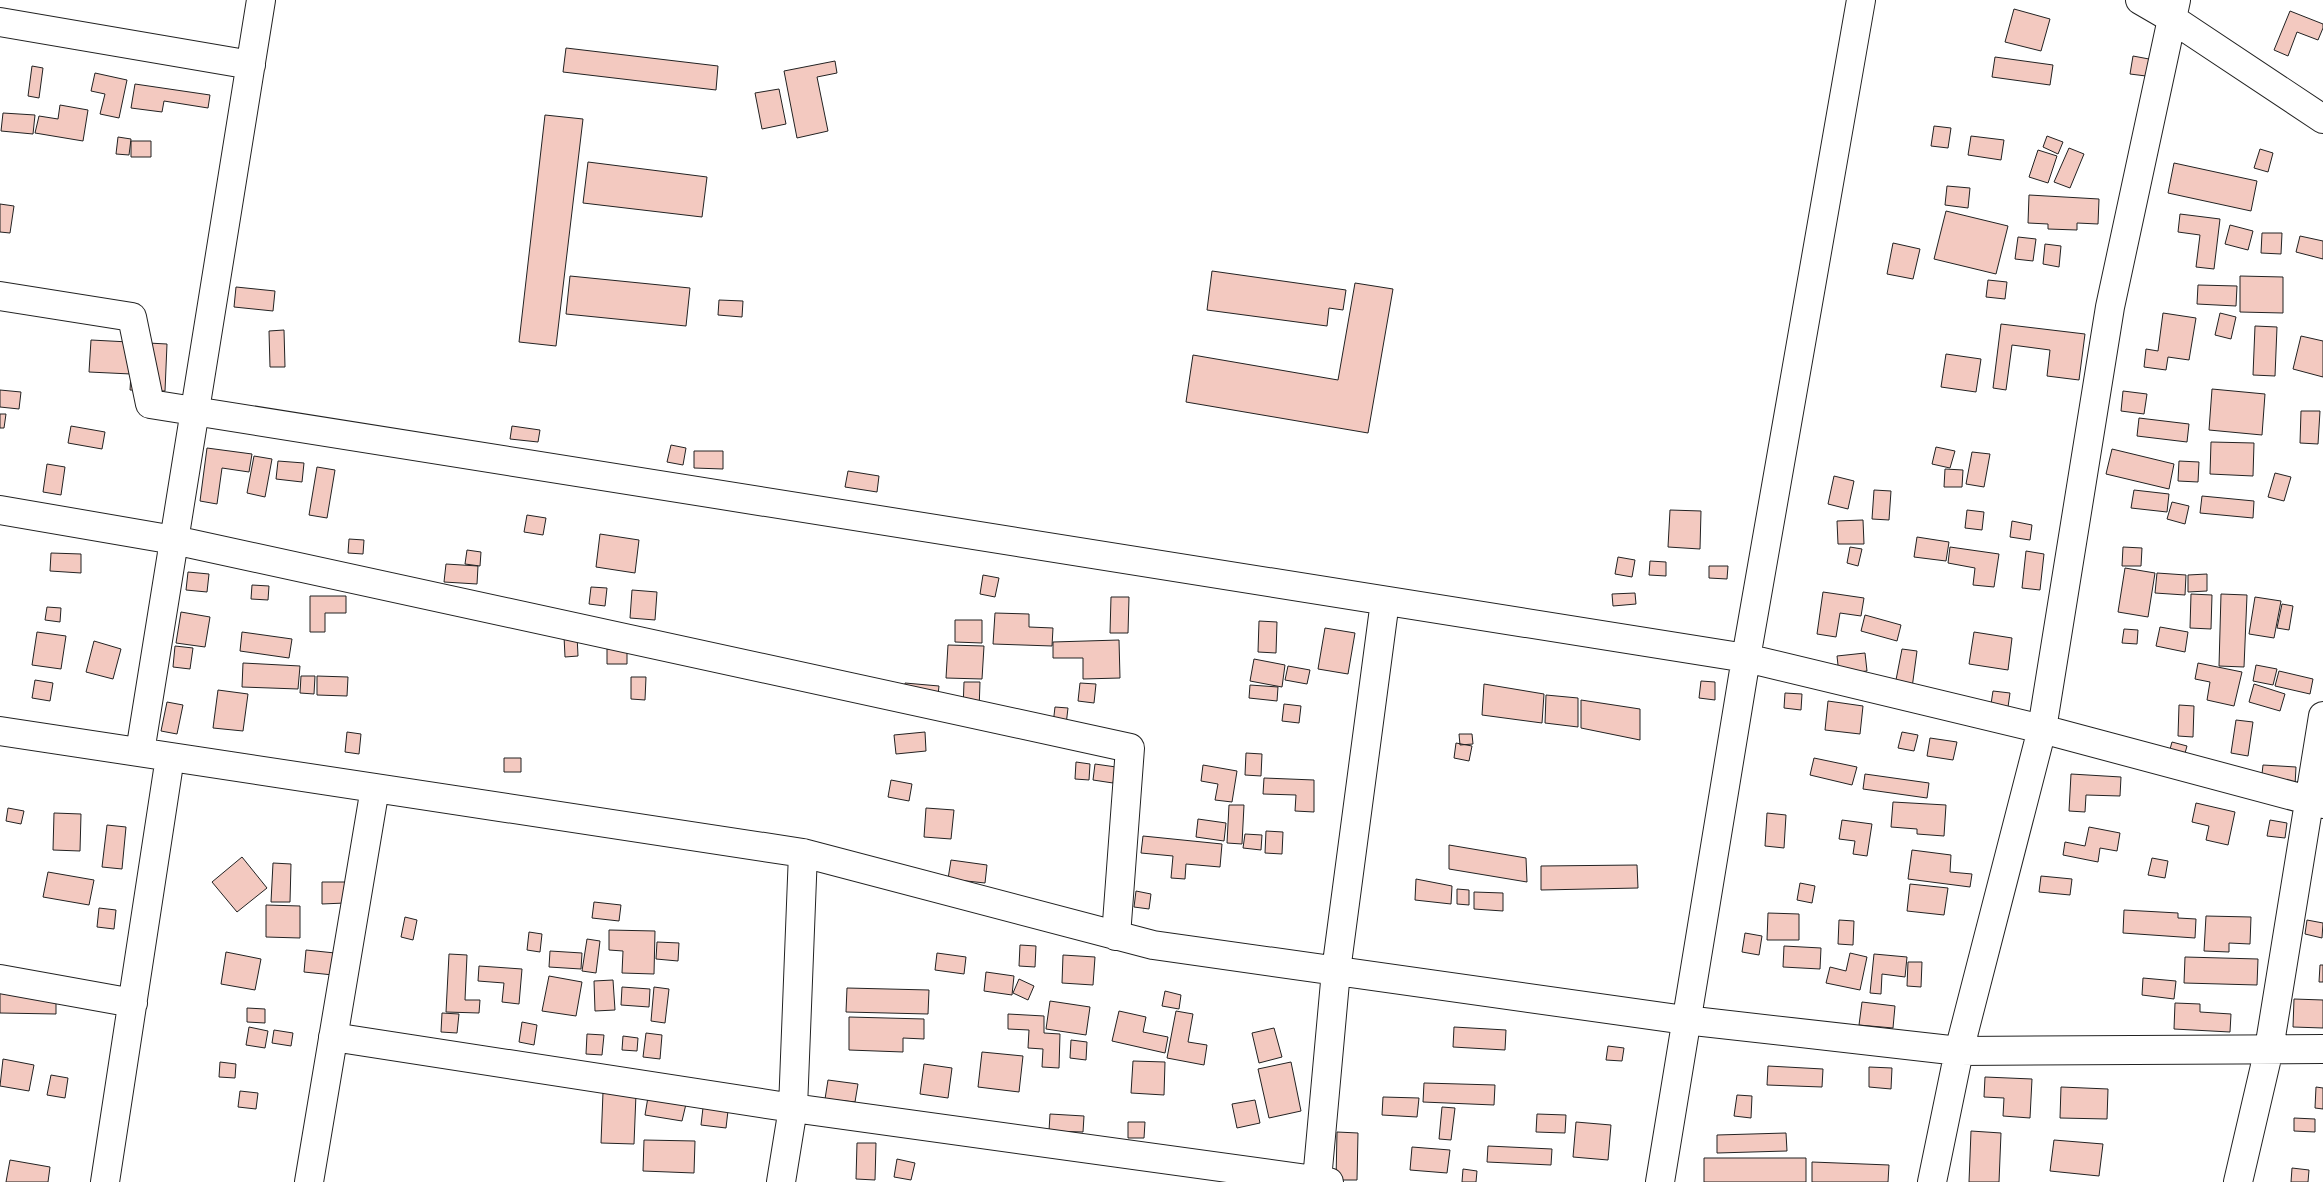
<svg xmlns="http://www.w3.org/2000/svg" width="2323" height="1182" font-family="Poppins,sans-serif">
<rect width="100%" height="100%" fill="#fff"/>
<!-- building -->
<path fill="#f3c9c0" stroke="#222" d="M2014 9 2050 19 2041 51 2005 42Z
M2290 11 2323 24V28L2318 40 2297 32 2288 56 2274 50Z
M566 48 718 66 716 90 563 72Z
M2133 56 2149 59 2146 76 2130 74Z
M1995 57 2053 65 2050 85 1992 77Z
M835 61 837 73 817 77 828 131 797 138 784 71Z
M32 66 43 68 39 98 28 96Z
M95 73 127 80 119 118 100 114 105 94 91 91Z
M135 84 210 95 208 108 164 101 162 112 131 108Z
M779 89 786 124 762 129 755 93Z
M60 105 88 110 83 141 35 133 39 116 58 119Z
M3 113 35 115 33 134 1 131Z
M545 115 583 119 556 346 519 342Z
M1934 126 1951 128 1948 148 1931 146Z
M1971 136 2004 140 2001 160 1968 155Z
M2047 136 2063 142 2058 154 2043 147Z
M118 137 131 139 129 155 116 154Z
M131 141H151V157H131Z
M2069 148 2084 154 2070 188 2054 182Z
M2260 149 2273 153 2268 172 2254 168Z
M2038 150 2057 156 2048 183 2029 177Z
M588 162 707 177 702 217 583 203Z
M2174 163 2257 181 2251 211 2168 193Z
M1947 186 1970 188 1968 208 1945 205Z
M2029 195 2099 199 2098 224 2077 223V230L2048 229V224L2028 223Z
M0 204 14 206 10 233 0 232Z
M1946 211 2008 226 1996 274 1934 259Z
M2180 214 2220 219 2214 269 2196 267 2200 235 2178 232Z
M2230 225 2253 231 2248 250 2225 244Z
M2262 233H2282L2281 254 2261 253Z
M2300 236 2323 241V259L2296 252Z
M2018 237 2036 239 2033 261 2015 259Z
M1893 243 1920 249 1913 279 1887 274Z
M2045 244 2061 246 2059 267 2043 264Z
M1212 271 1346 290 1343 310 1329 308 1327 326 1207 310Z
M570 276 690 288 686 326 566 314Z
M2240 276 2283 277V313L2240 312Z
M1988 280 2007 282 2005 299 1986 297Z
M1355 283 1393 289 1368 433 1186 402 1193 355 1338 380Z
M2198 285 2237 286 2236 306 2197 304Z
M236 287 275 291 273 311 234 307Z
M719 300 743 301 742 317 718 315Z
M2163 313 2196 318 2189 360 2168 357 2166 370 2144 367 2146 349 2158 351Z
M2220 313 2236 317 2231 339 2215 335Z
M2001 324 2085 334 2079 380 2047 376 2050 350 2012 345 2006 390 1993 388Z
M2255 326 2277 327 2275 376 2253 375Z
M284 330 285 367H270L269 331Z
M2301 336 2323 341V377L2293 369Z
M91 340 167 344 165 391 130 390 131 374 89 372Z
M1946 354 1981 359 1976 392 1941 387Z
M2212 389 2265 394 2262 435 2209 430Z
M0 390 21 392 19 409 0 407Z
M2123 391 2147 394 2144 414 2121 411Z
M2301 411H2320L2318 444 2300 443Z
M0 414H6L4 428H0Z
M2139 418 2189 424 2187 442 2137 436Z
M71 426 105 432 102 449 68 443Z
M512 426 540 430 538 442 510 439Z
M2211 442 2254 443 2253 476 2210 474Z
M671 445 686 448 683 465 667 462Z
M1936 447 1955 451 1950 468 1932 464Z
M207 448 252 454 249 472 222 468 217 504 200 501Z
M2112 449 2174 464 2169 489 2106 474Z
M694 451H723V469L694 468Z
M1972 452 1990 454 1984 487 1966 484Z
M254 456 272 459 265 497 247 493Z
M278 461 304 463 302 482 276 479Z
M2179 461 2199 462 2198 482 2178 481Z
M47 464 65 467 61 495 43 492Z
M317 467 335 470 327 518 309 515Z
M1945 469 1963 470 1962 487H1944Z
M848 471 879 476 877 492 845 487Z
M2275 473 2291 477 2284 501 2268 497Z
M1834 476 1854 481 1848 509 1828 504Z
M1874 490 1891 491 1889 520 1872 519Z
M2134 490 2169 494 2167 512 2131 508Z
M2202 496 2254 501 2253 518 2200 513Z
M2172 502 2189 506 2185 524 2167 519Z
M1670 510 1701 511 1700 549 1668 547Z
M1967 510 1984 512 1982 530 1965 528Z
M527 515 546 518 543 535 524 532Z
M1863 520 1864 544H1838L1837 521Z
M2012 521 2032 525 2030 540 2010 537Z
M600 534 639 540 635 573 596 567Z
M1917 537 1949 542 1946 561 1914 557Z
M349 539 364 540 363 554 348 553Z
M1850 547 1862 549 1858 566 1847 563Z
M1950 547 1999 554 1994 587 1973 585 1975 568 1948 563Z
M2123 547 2142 548 2141 566H2122Z
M467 550 481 552 480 566 465 564Z
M2026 551 2044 554 2040 590 2022 588Z
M51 553 81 554V573L50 571Z
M1618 557 1635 560 1632 577 1615 574Z
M1650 561 1666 562V576L1649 575Z
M446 564 478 566 477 584 444 582Z
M1709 566H1728L1727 579 1709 578Z
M2125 568 2155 573 2148 617 2118 612Z
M188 572 209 574 207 592 186 590Z
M2157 573 2186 575 2185 595 2155 593Z
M2207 574V591L2188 592V575Z
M983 575 999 578 995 597 980 594Z
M252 585 269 586 268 600 251 599Z
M591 587 607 588 605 606 589 604Z
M632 590 657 592 655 620 630 618Z
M1823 592 1864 598 1861 616 1840 613 1836 637 1817 634Z
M1635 593 1636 604 1613 606 1612 594Z
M2191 594 2212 595 2211 629 2190 628Z
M2221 594 2247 595 2244 667 2219 666Z
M310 596H346V613H325V632H310Z
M1111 597H1129L1128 633H1110Z
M2255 597 2281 601 2274 638 2249 634Z
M2282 604 2293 606 2289 630 2277 628Z
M47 607 61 608 60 622 45 620Z
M181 612 210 617 205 647 176 643Z
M995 613 1029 614V627L1053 628 1052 646 993 644Z
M1865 615 1901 625 1897 641 1861 631Z
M955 620H982V643L955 642Z
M1259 621 1277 622 1276 653 1258 652Z
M2160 627 2188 632 2185 652 2156 646Z
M1325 628 1355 633 1348 674 1318 669Z
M2124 629 2138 630 2137 644 2122 643Z
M37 632 66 636 61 669 32 665Z
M242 632 292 639 289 658 240 651Z
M1974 632 2012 638 2008 670 1969 664Z
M577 635 578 656 565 657 564 636Z
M1119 640 1120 678 1083 679V658H1053V642Z
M94 641 121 649 113 679 86 672Z
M948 645 984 646 982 679 946 678Z
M175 646 193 648 190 669 173 667Z
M607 649 627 650V664H607Z
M1902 649 1917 651 1912 688 1895 685Z
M1865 653 1867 671 1839 674 1837 656Z
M1254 659 1285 665 1282 687 1250 681Z
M243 663 300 666 298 689 242 687Z
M2198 663 2242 672 2234 706 2207 700 2210 682 2195 679Z
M2256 665 2277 669 2273 685 2253 681Z
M1288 666 1310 670 1307 684 1285 680Z
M2279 671 2313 679 2310 694 2275 686Z
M301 676H315L314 694 300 693Z
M317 676 348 677 347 696 317 695Z
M631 677H646L645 700 631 699Z
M35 680 53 683 50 701 32 698Z
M1701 681 1715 682V700L1699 698Z
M964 682H980L979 711 963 710Z
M905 683 939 686 937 704 904 701Z
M1080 683 1096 684 1094 703 1078 701Z
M1484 684 1544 694 1542 723 1482 715Z
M2254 684 2285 694 2280 711 2249 702Z
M1250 685 1278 687 1277 701 1249 698Z
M218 690 248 694 243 731 213 728Z
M1993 691 2010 693 2008 707 1991 704Z
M1785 693 1802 694 1801 710 1784 708Z
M1546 695 1578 698V727L1545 723Z
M1581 700 1640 709V740L1581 728Z
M1828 701 1863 706 1860 734 1825 730Z
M167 702 183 705 177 734 161 731Z
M1284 704 1301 706 1299 723 1282 721Z
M2179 705 2194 706 2193 737 2178 736Z
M1055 707 1068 708 1066 725 1053 724Z
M2236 720 2253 722 2248 756 2231 753Z
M347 732 361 734 359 754 345 752Z
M925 732 926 751 896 754 894 735Z
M1902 732 1918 735 1914 751 1898 748Z
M1459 734H1472L1473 744 1460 745Z
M1930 738 1957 742 1953 760 1927 756Z
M2172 742 2187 746 2182 764 2167 760Z
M1456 743 1472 746 1469 761 1454 758Z
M1246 753 1262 754 1261 776 1245 775Z
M504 758H521V772H504Z
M1814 758 1857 767 1852 785 1810 775Z
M1076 762 1090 764 1089 780 1075 779Z
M1095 764 1116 767 1113 783 1093 780Z
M1203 765 1237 771 1232 802 1215 800 1218 784 1201 781Z
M2263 765 2296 767 2295 785 2261 783Z
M1865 774 1929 783 1927 798 1863 789Z
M2071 774 2121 777 2120 796 2086 795 2085 812 2069 811Z
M1264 778 1314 780V812L1295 811 1296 795 1263 794Z
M891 780 912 784 909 801 888 797Z
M1893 802 1946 805 1944 836 1917 834V829L1891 827Z
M2196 803 2235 812 2228 845 2206 840 2209 826 2192 822Z
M1229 805H1244L1242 844 1227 843Z
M8 808 24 811 21 824 6 821Z
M926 808 954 810 951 839 924 837Z
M54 813 81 814 80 851 53 850Z
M1767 813 1786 815 1784 848 1765 846Z
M1198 819 1226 823 1224 841 1196 837Z
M1842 820 1872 824 1867 856 1853 854 1855 841 1839 839Z
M2270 820 2287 823 2285 838 2267 836Z
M107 825 126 827 122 869 102 867Z
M2089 827 2120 833 2117 851 2100 848 2098 862 2063 855 2065 842 2085 846Z
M1266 831 1283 832 1282 854 1265 853Z
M1245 834 1262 835 1261 850 1243 848Z
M1143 836 1222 844 1220 867 1186 864 1185 879 1171 878 1173 856 1141 853Z
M1449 845 1526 858 1527 882 1449 869Z
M1912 850 1951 855 1950 872 1972 874 1970 887 1908 879Z
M242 857 267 888 237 912 212 882Z
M2152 858 2168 861 2165 878 2148 875Z
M951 860 987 865 985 883 948 879Z
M273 863 291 864 290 902H271Z
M1637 865 1638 888 1541 890V866Z
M48 872 94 880 89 905 43 897Z
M2041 876 2072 879 2070 895 2039 892Z
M1416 879 1452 886 1451 904 1415 900Z
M322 882H345V903L322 904Z
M1800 883 1815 886 1812 903 1797 900Z
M1910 884 1948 888 1944 915 1907 911Z
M1457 889 1469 890V905L1457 904Z
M1136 891 1151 894 1149 909 1134 907Z
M1474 892 1503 893V911L1474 909Z
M594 902 621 905 619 921 592 918Z
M266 905 300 906V938L266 937Z
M99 908 116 910 114 929 97 927Z
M2124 910 2178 913V918L2196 919 2195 938 2123 933Z
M1768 913 1799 914V940H1767Z
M2206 916 2251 917 2250 944 2229 943V952L2204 951Z
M405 917 417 920 413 940 401 937Z
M1839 920 1854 921 1853 945 1838 944Z
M2307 920 2323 923 2322 938 2305 934Z
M609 930 655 931 654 974 622 973 623 951 609 950Z
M529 932 542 934 540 952 527 950Z
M1745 933 1762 936 1759 955 1742 952Z
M587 939 600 941 596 973 582 971Z
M657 942 679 943 678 961 656 959Z
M1020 945 1036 946 1035 967 1019 966Z
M1784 946 1821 948 1820 969 1783 967Z
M306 950 335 953 333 975 304 972Z
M550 951 582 953 581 969 549 967Z
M226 952 261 959 255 990 221 984Z
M937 953 966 957 964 974 935 970Z
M1850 953 1867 957 1860 990 1826 983 1830 967 1846 971Z
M449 954 467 955 465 1000H480L479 1013 446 1012Z
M1874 954 1907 957 1905 977 1882 974 1881 994 1870 993Z
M1063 955 1095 957 1093 985 1062 983Z
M2185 957 2258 959 2257 985 2184 983Z
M1908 962H1922L1921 987 1907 986Z
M2320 965H2323V982H2319Z
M479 966 522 969 519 1004 502 1002 504 983 478 981Z
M986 972 1014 976 1012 995 984 991Z
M549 976 582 982 576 1016 542 1011Z
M2143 978 2176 981 2174 999 2142 995Z
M1019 979 1034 986 1028 1000 1013 993Z
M613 980 615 1010 595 1011 594 981Z
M622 987 650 989 649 1007 621 1005Z
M654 987 669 989 665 1023 651 1021Z
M847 988 929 990 928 1014 846 1012Z
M1165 991 1181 995 1179 1009 1162 1006Z
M0 993H56V1014L0 1013Z
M2294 999 2323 1000V1028L2293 1027Z
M1050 1001 1090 1007 1086 1035 1046 1029Z
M1862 1002 1895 1006 1893 1028 1859 1025Z
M2175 1003 2200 1004V1012L2231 1014 2230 1032 2174 1029Z
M247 1008 265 1009V1023L247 1022Z
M1119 1011 1146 1017 1143 1032 1168 1037 1165 1053 1112 1041Z
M1176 1011 1193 1014 1188 1042 1207 1045 1204 1065 1167 1058Z
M442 1013 459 1014 457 1033 441 1032Z
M1008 1014 1044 1016V1033L1060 1034 1059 1068 1042 1067 1043 1049 1028 1048 1029 1030 1008 1029Z
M849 1017 924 1019V1039L903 1038V1052L849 1050Z
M522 1022 537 1025 534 1045 519 1042Z
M249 1027 268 1031 265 1048 246 1045Z
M1454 1027 1506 1030 1505 1050 1453 1047Z
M1274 1028 1282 1057 1259 1063 1252 1033Z
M274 1030 293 1033 291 1046 272 1043Z
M646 1033 662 1035 660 1059 643 1057Z
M587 1034 604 1035 602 1055 586 1054Z
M623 1036 638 1038 637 1051 622 1050Z
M1071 1040 1087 1042 1086 1060 1070 1058Z
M1608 1046 1624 1048 1622 1061 1606 1060Z
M982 1052 1023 1056 1019 1092 978 1087Z
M3 1059 34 1065 29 1091 0 1086Z
M1133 1061 1165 1062 1164 1095 1131 1093Z
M220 1062 236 1064 235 1078 219 1077Z
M1291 1062 1301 1111 1269 1118 1258 1069Z
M924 1064 952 1068 948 1098 920 1094Z
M1768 1066 1823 1069 1822 1087 1767 1085Z
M1869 1067 1892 1068 1891 1089 1869 1087Z
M51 1075 68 1078 65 1098 47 1095Z
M1985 1077 2032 1079 2030 1118 2003 1116 2004 1098 1984 1097Z
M828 1080 858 1084 855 1102 825 1099Z
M1424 1083 1495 1085 1494 1105 1423 1102Z
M2061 1087 2108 1089 2107 1119 2060 1118Z
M2316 1087 2323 1088V1109L2315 1108Z
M240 1091 258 1093 256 1109 238 1107Z
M603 1092 636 1094 634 1144 601 1143Z
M1737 1095 1752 1096 1751 1118 1734 1116Z
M648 1097 686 1104 682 1121 645 1115Z
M1383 1097 1419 1098 1417 1117 1382 1115Z
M704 1099 729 1102 726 1128 701 1125Z
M1255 1100 1260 1123 1237 1128 1232 1104Z
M1442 1107 1455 1108 1451 1140 1439 1139Z
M1050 1114 1084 1116 1083 1132 1049 1131Z
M1537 1114 1566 1115 1565 1133 1536 1132Z
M2294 1118 2315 1119V1132L2294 1131Z
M1128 1122H1145L1144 1138H1128Z
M1576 1122 1611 1125 1608 1160 1573 1157Z
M1971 1131 2001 1133 1999 1182H1969Z
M1337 1132 1358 1133 1357 1180H1336Z
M1786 1133 1787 1151 1717 1153V1135Z
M644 1140 695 1141 694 1173 643 1171Z
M2054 1140 2103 1144 2099 1176 2050 1171Z
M857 1143H876L875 1180 856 1179Z
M1488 1146 1552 1149 1551 1165 1487 1162Z
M1412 1147 1450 1150 1447 1173 1410 1170Z
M1704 1158H1806V1182H1704Z
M897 1159 915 1163 911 1180 894 1177Z
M10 1160 50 1167 48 1182H6Z
M1812 1162 1889 1165 1888 1182H1812Z
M2292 1168 2309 1170 2308 1182H2291Z
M1463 1169 1477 1171 1476 1182H1462Z"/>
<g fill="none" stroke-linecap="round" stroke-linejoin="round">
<defs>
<path id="minor" d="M2140 0 2171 18 2323 119
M0 22 251 65
M0 296 132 317 150 404 1746 658 2042 729 2323 804
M0 510 174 540 1130 748 1116 936
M0 731 803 853 1153 945 1685 1020 1959 1051 2323 1049
M140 752 261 0
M0 979 133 1003
M333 1037 793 1108 1329 1182
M1317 1180 1336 971 1385 601
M105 1182 170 757
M309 1182 375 788
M781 1182 793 1108 803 853
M1660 1182 1746 658 1861 0
M1932 1182 1959 1051 2042 729 2110 307 2176 0
M2238 1182 2269 1049 2323 716"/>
</defs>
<!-- minor casing -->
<use href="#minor" stroke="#222" stroke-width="30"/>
<!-- minor -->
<use href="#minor" stroke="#fff" stroke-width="28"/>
</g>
</svg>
